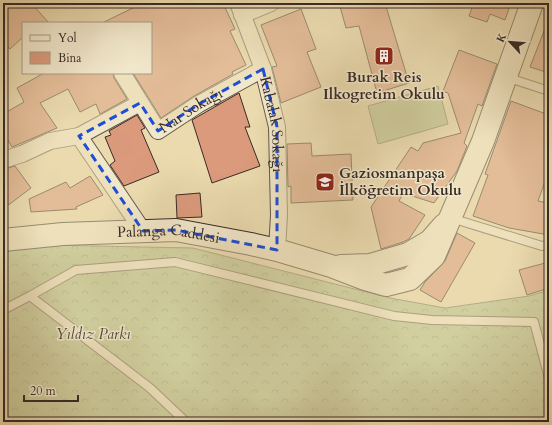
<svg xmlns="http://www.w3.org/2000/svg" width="552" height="425" font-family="Cardo,serif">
<defs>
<pattern id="forest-crowns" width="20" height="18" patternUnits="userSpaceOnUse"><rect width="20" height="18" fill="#b4c08c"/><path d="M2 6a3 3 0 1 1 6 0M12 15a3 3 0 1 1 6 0" fill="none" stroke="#939c72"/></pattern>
</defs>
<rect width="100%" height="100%" fill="#eadaae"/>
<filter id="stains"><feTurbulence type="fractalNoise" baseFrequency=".005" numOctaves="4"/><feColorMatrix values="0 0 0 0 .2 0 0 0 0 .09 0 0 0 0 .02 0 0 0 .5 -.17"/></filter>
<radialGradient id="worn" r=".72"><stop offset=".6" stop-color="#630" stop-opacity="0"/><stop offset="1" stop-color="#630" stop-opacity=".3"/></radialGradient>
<!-- grass -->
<path fill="#b4c08c" stroke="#767659" d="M438 86 448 124 378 144 368 106Z"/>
<!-- forest -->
<path fill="url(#forest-crowns)" stroke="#767659" d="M47 245 193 248 390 298 445 308 529 296 549 290V422H3V252Z"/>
<!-- building -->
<path fill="#db9a7c" stroke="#382b26" d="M3 3H31L49 23H23V37L10 49 3 41Z
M143 3H223L235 29 230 31 246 65 232 72 233 74 194 96 161 118 133 73H151V23H102Z
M339 3H385L409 83 377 93 359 26 346 28Z
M465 3H511L505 20 490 14 487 22 469 16 472 8 464 5Z
M301 9 316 49 307 52 321 87 281 103 272 67 277 66 261 25Z
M548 21H549V73L530 67Z
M459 50 497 64 482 106 478 104 464 143 467 146 457 171 434 203 403 193 399 201 425 215 409 239 403 242 381 249 371 207 411 147 418 151 423 143 461 133 448 93 443 91Z
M44 73H113L114 78 127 99 100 114 96 104 80 112 68 89 40 103 57 128 12 147 3 132V114L24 102 17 88Z
M239 93 250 127H245L260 166 212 183 192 120Z
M511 101 549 115V171L538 201 549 203V235L509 228 473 216 488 175 485 174Z
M137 115 145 128 141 130 159 172 124 186 110 165 115 161 105 137 111 135 109 131Z
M311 143 312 156 351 154 353 200 291 203V186L288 187 287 144Z
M15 166 31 188 3 209V172L8 168Z
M90 176 103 195 76 207 77 209 31 212 29 199 66 182 70 188Z
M200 193 202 217 177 218 176 195Z
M457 233 475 243 441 302 420 290 425 282 445 261Z
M549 262V288L527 295 519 270Z"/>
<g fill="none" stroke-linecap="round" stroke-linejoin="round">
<defs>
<path id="service" d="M506 77 549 91
M451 218 542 246 549 245
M30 296 76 270 175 262 394 316 432 320 534 322 549 378
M3 310 30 296 150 388 186 422"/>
<g id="minor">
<path id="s1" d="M238 3 263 69 277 127 279 215 277 250"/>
<path d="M242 15 271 3"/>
<path id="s2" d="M122 73 158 131 199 104 263 69"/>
<path d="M79 136 143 231"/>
<path d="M3 160 22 154 50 141 79 136 140 103"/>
</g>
<g id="secondary">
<path id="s3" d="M3 240 63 234 176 230 251 244 277 250 331 266 365 279 386 285 410 279 434 256 483 141 532 3"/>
<path d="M341 266 370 265 408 254 430 241 444 225"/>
</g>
</defs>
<!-- service casing -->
<use href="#service" stroke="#645748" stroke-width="10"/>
<!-- minor casing -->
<use href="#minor" stroke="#645748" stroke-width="18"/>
<!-- secondary casing -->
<use href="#secondary" stroke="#382b26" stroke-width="24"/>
<!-- service -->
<use href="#service" stroke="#f1e7ca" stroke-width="8"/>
<!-- minor -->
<use href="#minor" stroke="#f1e7ca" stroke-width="16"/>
<!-- secondary -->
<use href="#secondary" stroke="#f1e7ca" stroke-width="22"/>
</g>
<!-- marked area -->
<path d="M0 0H552V425H0ZM263 69 277 127V250L176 230 143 231 79 136 140 103 158 131 199 104Z" fill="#eadaae" fill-opacity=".55" fill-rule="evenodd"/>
<path fill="none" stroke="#1d4ed8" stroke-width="3" stroke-dasharray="8 5" stroke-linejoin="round" d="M263 69 277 127V250L176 230 143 231 79 136 140 103 158 131 199 104Z"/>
<!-- icons -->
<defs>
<symbol id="building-square" viewBox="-11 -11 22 22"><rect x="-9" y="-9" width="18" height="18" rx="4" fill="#8f2418" stroke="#f1e7ca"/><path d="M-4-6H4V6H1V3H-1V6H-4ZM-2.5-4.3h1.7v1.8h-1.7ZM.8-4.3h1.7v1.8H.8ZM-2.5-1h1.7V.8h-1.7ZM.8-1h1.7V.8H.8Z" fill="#fff"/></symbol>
<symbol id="school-square" viewBox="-11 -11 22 22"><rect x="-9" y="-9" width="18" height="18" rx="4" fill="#8f2418" stroke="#f1e7ca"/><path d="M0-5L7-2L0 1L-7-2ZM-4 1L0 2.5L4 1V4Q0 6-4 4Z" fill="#fff"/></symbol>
</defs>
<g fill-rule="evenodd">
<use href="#building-square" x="373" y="45" width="22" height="22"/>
<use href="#school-square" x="314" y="171" width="22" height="22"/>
</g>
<g text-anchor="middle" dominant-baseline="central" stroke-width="3" stroke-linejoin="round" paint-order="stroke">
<!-- poi labels -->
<g font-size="15" font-weight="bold" fill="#382b26" stroke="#f1e7ca">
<text x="384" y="77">Burak Reis<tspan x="384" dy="17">Ilkogretim Okulu</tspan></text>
<text x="339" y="173" text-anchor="start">Gaziosmanpaşa<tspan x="339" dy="17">İlköğretim Okulu</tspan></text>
</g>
<!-- street labels -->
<g font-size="15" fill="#382b26" stroke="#f1e7ca">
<text stroke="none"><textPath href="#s2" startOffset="107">Nar Sokağı</textPath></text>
<text stroke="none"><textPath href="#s1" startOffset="127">Kabalak Sokağı</textPath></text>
<text stroke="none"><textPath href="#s3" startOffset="166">Palanga Caddesi</textPath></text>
</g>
<!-- park labels -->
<g font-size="15" font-style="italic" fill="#51493a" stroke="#f1e7ca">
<text x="93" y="334">Yıldız Parkı</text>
</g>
</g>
<!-- margin -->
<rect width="552" height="425" fill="none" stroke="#eadaae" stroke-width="16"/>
<rect x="4" y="4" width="544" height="417" fill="none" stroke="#382b26" stroke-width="2"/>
<rect x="8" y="8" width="536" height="409" fill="none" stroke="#382b26"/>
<!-- legend -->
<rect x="22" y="22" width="130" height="52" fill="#f1e7ca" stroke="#a79c88"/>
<rect x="30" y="35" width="20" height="6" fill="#f1e7ca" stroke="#a79c88"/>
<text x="58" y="42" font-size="12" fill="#382b26">Yol</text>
<rect x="30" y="52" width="20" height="12" fill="#db9a7c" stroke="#a79c88"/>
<text x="58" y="62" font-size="12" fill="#382b26">Bina</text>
<!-- north arrow -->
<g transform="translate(510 42) rotate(296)" stroke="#f1e7ca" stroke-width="3" paint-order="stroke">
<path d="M0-3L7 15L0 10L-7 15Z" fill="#382b26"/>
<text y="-6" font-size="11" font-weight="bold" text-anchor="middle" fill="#382b26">K</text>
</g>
<!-- scale -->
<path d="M24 395v6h54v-6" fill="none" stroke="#382b26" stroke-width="2"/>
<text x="30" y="395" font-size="12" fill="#382b26" stroke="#f1e7ca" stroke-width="3" paint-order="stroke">20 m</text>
<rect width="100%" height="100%" filter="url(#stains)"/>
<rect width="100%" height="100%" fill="url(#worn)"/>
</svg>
